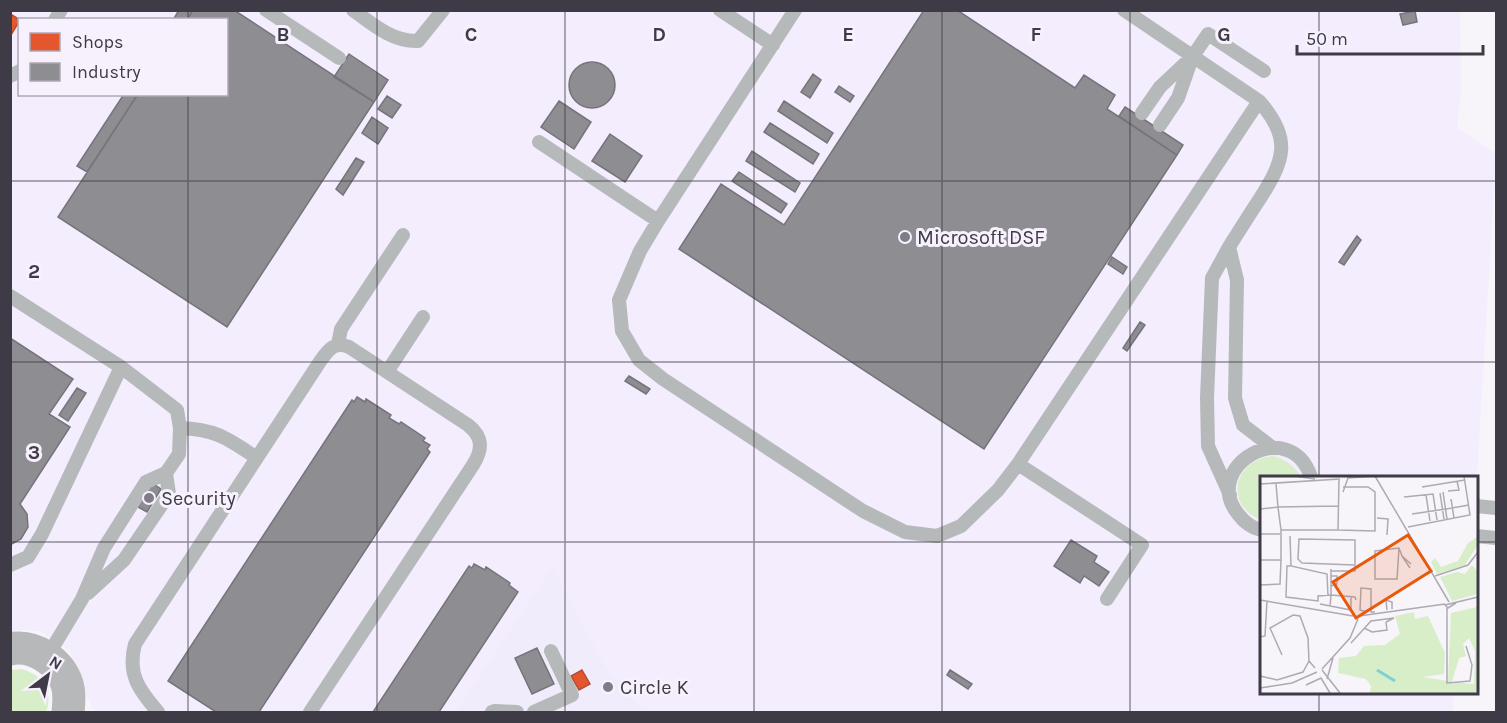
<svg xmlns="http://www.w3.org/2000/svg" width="1507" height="723" font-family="Karla,sans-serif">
<rect width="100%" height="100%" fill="#f7f4fa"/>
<!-- commercial -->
<path fill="#f1ecfb" d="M552 566 605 665 645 712H455Z"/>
<!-- built -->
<path fill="#f3edfd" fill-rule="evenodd" d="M11 11H1460L1461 92 1457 128 1496 154 1476 492V477H1261V692H1454L1452 712H645L605 665 552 567 455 712H95L79 681 70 651 40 631 18 630 11 633ZM20 20H226V94H20Z"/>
<!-- green -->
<path fill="#d7eec9" d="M1273 456C1286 460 1294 465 1301 477H1261V520C1224 505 1233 460 1273 456Z
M21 669C42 674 54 691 46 712H11V670Z"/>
<!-- shops -->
<path fill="#e4572e" stroke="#b24f35" stroke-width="1.5" d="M12 15 20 20 11 35 10 18Z
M582 670 590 684 579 690 571 676Z"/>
<!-- industry -->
<path fill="#8d8d92" stroke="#76747b" stroke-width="1.5" d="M179 10H193L187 20H173Z
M193 10H234L374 102 227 327 58 217 138 94H226V20H187Z
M924 10H957L1075 88 1084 75 1115 95 1107 109 1177 155 984 449 679 249 721 184 784 225Z
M1415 11 1417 22 1403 25 1400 14Z
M349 54 388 80 374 102 334 77Z
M569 85a23 23 0 1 1 46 0a23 23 0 1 1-46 0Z
M813 74 821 80 810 98 801 92Z
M839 86 854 96 850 102 835 92Z
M124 94H138L87 172 77 166Z
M387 96 401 105 392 118 378 109Z
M559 101 591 122 574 149 541 127Z
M784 101 833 133 827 143 778 111Z
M1125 107 1183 145 1177 155 1119 116Z
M372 117 388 128 378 144 362 133Z
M770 123 819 154 813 164 764 132Z
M610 134 642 156 625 182 592 161Z
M752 151 800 183 795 192 746 161Z
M356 158 364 162 343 195 336 189Z
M739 172 787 204 781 213 732 181Z
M1357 236 1361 240 1344 265 1339 262Z
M1112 257 1127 267 1123 274 1108 264Z
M1140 322 1145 325 1127 351 1123 348Z
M10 338 73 379 49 414 70 427 20 504 27 514 28 527 21 539 10 545Z
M629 376 650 389 646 394 625 381Z
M77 388 86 393 68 421 59 415Z
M357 397 365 402 366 399 391 415 389 418 399 424 401 422 425 438 423 441 430 445 427 449 430 452 259 712H216L168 681 352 400 354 402Z
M152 483 161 489 147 512 138 507Z
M1071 540 1097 556 1094 562 1109 572 1099 586 1084 576 1080 583 1054 566Z
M474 564 485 570 486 567 510 583 509 585 518 592 439 712H373L469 566 472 568Z
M537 648 554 684 532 694 515 658Z
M950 670 972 684 968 689 947 675Z"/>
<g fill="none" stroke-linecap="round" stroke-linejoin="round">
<!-- service -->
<path stroke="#b6b9b9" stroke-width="14" d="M266 10 339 58
M353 10C372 24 393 42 418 41L443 10
M720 10 773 45
M795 10 658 221 640 251 619 300 622 331 639 360 663 379 863 511 905 532 937 536 961 526 998 490 1018 464 1259 101
M1124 10 1259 101C1293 139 1284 161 1259 200 1249 215 1239 231 1229 247
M55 20 61 10
M10 76 20 71
M1142 113 1160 87 1193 56 1208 34 1264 71
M1160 125 1178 98 1192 58
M539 142 658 221
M10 296 121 367 177 410 180 428 179 454 166 473 146 482 104 548 82 599 47 657
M338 344 341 329 403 235
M387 372 423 317
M180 428C216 429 228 439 257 458
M1018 464 1142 545 1107 599
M1230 495 1208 446 1207 398 1212 278 1229 247 1237 280 1235 398 1243 425 1273 448
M1476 506 1496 508
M1261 530C1252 528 1244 522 1238 514 1200 466 1290 414 1311 477
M1476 536 1496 538
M10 565 28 557 42 534 121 367
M88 593 124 560 169 494 166 473
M158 712C139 690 127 674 135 644L321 360C329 349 335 341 349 347L468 425C483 437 483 449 473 465L310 712
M492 712 495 711 517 712
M534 712 572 695 551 651"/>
<!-- secondary -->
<path stroke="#b6b8b9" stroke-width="33" d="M10 649C34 644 60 662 67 684 70 693 69 703 68 712"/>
</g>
<!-- grid -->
<path fill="none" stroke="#3f3b46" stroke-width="1.5" stroke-opacity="0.55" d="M188 10V20M377 10V712M565 10V712M754 10V712M942 10V712M1130 10V712M1319 10V477M188 94V712M10 181H1496M10 362H1496M10 542H1261M1476 542H1496M1319 692V712"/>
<!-- markers -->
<g fill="#7f7c85" stroke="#f6f1fd" stroke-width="2">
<circle cx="905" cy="237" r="6"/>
<circle cx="149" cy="498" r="6"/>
<circle cx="608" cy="687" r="6"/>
</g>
<g text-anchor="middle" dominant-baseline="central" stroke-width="6" stroke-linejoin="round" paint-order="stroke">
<!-- poi labels -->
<g font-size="20" fill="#3f3b46" stroke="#f6f1fd" text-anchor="start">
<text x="917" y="237">Microsoft DSF</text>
<text x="161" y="498">Security</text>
<text x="620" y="687">Circle K</text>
</g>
</g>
<!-- overview -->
<g transform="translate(1260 476)">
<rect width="218" height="218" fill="#f7f4fa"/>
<path d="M217 61V70L205 89 177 98 171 86 175 82 181 91 198 85 208 67ZM212 89 217 95V118L192 125 180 101 197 96 205 98ZM217 131V217H110L111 210 106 203 78 197 79 182 96 180 104 170 125 169 140 158 135 140 154 136 155 143 168 140 185 177 184 198 163 201 188 205 191 137ZM209 162 215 175 214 208 192 206 199 182 206 180 203 168Z" fill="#d7eec9" fill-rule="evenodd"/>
<path fill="none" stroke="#7fd0d6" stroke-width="3" d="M117 194 135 205"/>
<path fill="none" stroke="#adaab2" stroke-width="1.5" d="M34 0 55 3M79 3 78 54 115 55V16L108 11H83M0 8 80 3M16 8 18 31 78 30M162 11 205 4M188 15 199 14 197 5M83 16 88 2 115 0 189 126M183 16 187 43M180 17 184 43M166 19 170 45M144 21 173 18 177 44M191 23 194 42M0 33 18 31 21 54H78M186 33 209 29M152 38 186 33M117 42 128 43 127 59M148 51 210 39 204 0M0 58H20M30 60 31 90 67 98 68 120M139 72 137 103H115V75L139 72 142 80M0 84H21V54M31 90H27L26 121 58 125V120L71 119 70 131M150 92 142 80 151 88M71 93V119L95 121 96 124M71 95H95V64L39 63 38 83 42 87 94 89M175 100 208 89 218 76M0 109 20 108 21 84M71 110 77 108V100H71M0 124 93 140M196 127 188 132 185 129 218 121M60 128 91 134V120M187 132V207L210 205 212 189 206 170M127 134 126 124 132 126V133M107 136 100 134 101 112 111 113V136H115M99 140 185 128M104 152 112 156 127 154 126 146M0 161 5 160 7 125M91 167 111 145 134 142 126 146M22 179 10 152 33 139 40 140 48 162 49 185 55 192M62 193 90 162 98 143M62 194 80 217M0 200 17 204 43 196 49 185M67 203 73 182M46 209 61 202 70 217M0 212 32 207 57 196"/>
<path fill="#e8590c" fill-opacity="0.15" stroke="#e8590c" stroke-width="3" d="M148 59 171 95 96 142 73 106Z"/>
<rect width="218" height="218" fill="none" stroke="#3f3b46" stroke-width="3"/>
</g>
<g font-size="20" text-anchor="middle" font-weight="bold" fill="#3f3b46" stroke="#f6f1fd" stroke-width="6" stroke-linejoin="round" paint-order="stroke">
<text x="283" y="41">B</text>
<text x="471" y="41">C</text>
<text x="659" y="41">D</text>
<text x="848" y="41">E</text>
<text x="1036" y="41">F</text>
<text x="1224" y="41">G</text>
<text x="34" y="278">2</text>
<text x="34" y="459">3</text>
</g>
<!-- border -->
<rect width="1507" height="723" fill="none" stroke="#3f3b46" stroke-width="24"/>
<!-- legend -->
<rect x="18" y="18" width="210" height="78" fill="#f6f1fd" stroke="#ada8b4" stroke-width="1.5"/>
<rect x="30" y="33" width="30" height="18" fill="#e4572e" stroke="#ada8b4" stroke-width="1.5"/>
<text x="72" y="48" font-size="18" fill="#3f3b46">Shops</text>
<rect x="30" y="63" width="30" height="18" fill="#8d8d92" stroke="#ada8b4" stroke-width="1.5"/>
<text x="72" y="78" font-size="18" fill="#3f3b46">Industry</text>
<!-- north arrow -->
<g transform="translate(48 675) rotate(32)" stroke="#f6f1fd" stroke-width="4.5" paint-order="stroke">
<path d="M0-4.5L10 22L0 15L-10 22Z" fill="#3f3b46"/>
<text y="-9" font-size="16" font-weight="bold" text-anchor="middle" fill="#3f3b46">N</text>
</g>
<!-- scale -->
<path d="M1297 45v9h186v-9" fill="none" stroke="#3f3b46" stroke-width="3"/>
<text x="1306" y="45" font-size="18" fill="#3f3b46" stroke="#f6f1fd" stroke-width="4.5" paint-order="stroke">50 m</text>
</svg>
